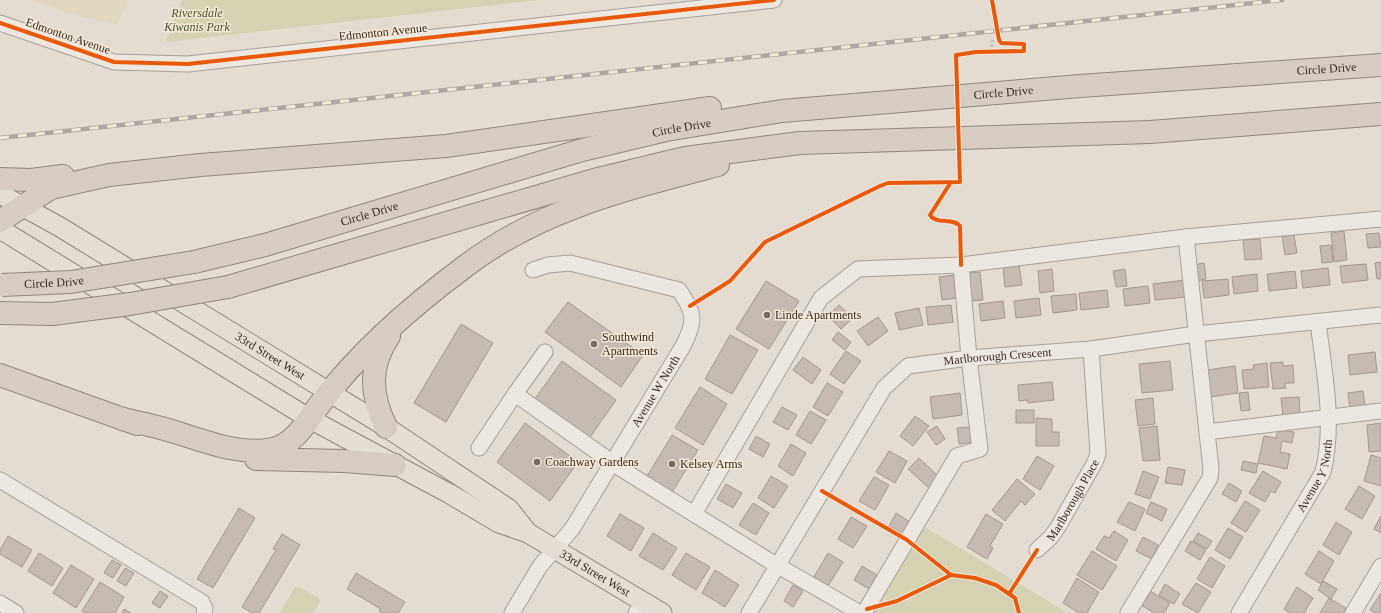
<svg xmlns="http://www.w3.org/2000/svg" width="1381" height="613" font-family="Georgia,serif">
<rect width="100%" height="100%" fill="#e4dcd1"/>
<!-- farmland -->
<path fill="#e2d8c2" d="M31 0H129L117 25 71 14Z"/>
<!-- green -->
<path fill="#d5d2b4" d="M182 0H539L166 42Z
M920 524 1068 613H871Z
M295 587H299L319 598 320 602 313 613H280Z"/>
<!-- building -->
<path fill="#c7bab2" stroke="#a49890" d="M1344 231 1347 260 1334 262 1331 233Z
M1379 233 1381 247 1368 248 1366 234Z
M1294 235 1297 253 1285 255 1282 236Z
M1260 239 1262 259 1245 260 1243 240Z
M1331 245 1333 262 1322 263 1320 246Z
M1381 262V279H1377L1375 263Z
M1204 263 1206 279 1196 281 1194 265Z
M1366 264 1368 280 1342 283 1340 266Z
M1019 265 1022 285 1005 287 1003 267Z
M1328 268 1330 285 1303 288 1301 271Z
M1052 269 1054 291 1040 293 1038 271Z
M1125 269 1127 286 1116 287 1113 271Z
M1295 271 1297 288 1269 291 1267 274Z
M980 272 983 300 971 301 968 273Z
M1257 274 1258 291 1234 294 1232 277Z
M954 275 957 298 942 300 939 277Z
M1228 279 1229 295 1204 298 1202 281Z
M1185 280 1187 297 1155 300 1153 284Z
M766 281 799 301 769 349 736 329Z
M1148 286 1150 303 1125 306 1123 289Z
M1107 290 1109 307 1081 310 1079 293Z
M1076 294 1077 310 1053 313 1051 296Z
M1039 298 1041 315 1016 318 1014 301Z
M1003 301 1005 318 981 321 979 304Z
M568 302 643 355 621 387 545 332Z
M839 305 853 318 841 329 828 316Z
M951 305 953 322 928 325 926 307Z
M919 308 923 325 899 330 895 313Z
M878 317 888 331 868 346 857 331Z
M461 324 493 343 446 422 414 403Z
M838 332 851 342 845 350 832 340Z
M730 335 758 350 732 394 705 379Z
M846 351 861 361 844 384 830 374Z
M1375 352 1377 372 1350 375 1348 355Z
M803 357 821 370 812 384 793 370Z
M562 361 616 400 588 440 534 400Z
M1170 361 1173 390 1142 393 1139 364Z
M1283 362V366L1293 365 1294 383H1285L1286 388 1273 389 1270 363Z
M1267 363 1269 387 1244 389 1242 370 1254 369 1253 365Z
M1235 366 1238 393 1210 397 1207 370Z
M1052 382 1054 400 1028 403 1027 400 1019 401 1018 385Z
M827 383 843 392 828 416 813 407Z
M700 387 727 404 703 445 675 428Z
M1363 391 1365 406 1350 408 1348 393Z
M1248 392 1250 410 1241 411 1239 393Z
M960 393 962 415 933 419 930 397Z
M1299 397 1300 414 1283 416 1281 398Z
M1153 398 1155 424 1138 426 1135 400Z
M782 407 797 415 788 430 773 422Z
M1016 410H1034V423H1016Z
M810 411 826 420 811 444 796 435Z
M915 416 929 426 913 446 900 436Z
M1036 418 1052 419V432H1059V446H1036Z
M525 423 578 462 550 501 497 462Z
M1381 423V451L1369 452 1367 425Z
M937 426 945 439 936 445 927 432Z
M1157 426 1160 460 1143 461 1139 428Z
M971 427 973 442 959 444 957 428Z
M1278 429 1294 432 1292 443 1282 441 1280 452 1290 454 1287 469 1258 463 1264 436 1276 438Z
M672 435 698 450 671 494 646 478Z
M756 436 770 444 763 457 749 449Z
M791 444 806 453 793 476 778 466Z
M889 451 907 461 895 483 876 472Z
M1371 455 1381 458V486L1364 481Z
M1037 456 1054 466 1040 490 1023 479Z
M919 458 938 476 930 489 908 469Z
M1243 461 1258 464 1256 473 1241 470Z
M1168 467 1185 470 1182 485 1165 483Z
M1143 471 1159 477 1150 499 1135 494Z
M1263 471 1281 482 1275 493 1271 491 1265 502 1249 493Z
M771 476 788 486 774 508 758 498Z
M874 477 889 485 875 510 859 501Z
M1017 479 1035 494 1025 505 1021 501 1005 521 992 510Z
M1229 483 1242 491 1236 502 1222 494Z
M726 484 742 493 733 508 717 499Z
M1359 486 1375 496 1362 519 1345 509Z
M1245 501 1260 510 1246 532 1231 523Z
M1129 502 1145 509 1135 531 1117 522Z
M1151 502 1167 509 1162 521 1146 513Z
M753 503 769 513 756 535 739 525Z
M239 508 255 518 213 588 197 579Z
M896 513 910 522 903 534 889 526Z
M620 514 644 528 631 551 607 536Z
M986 514 1003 524 990 546 993 548 987 559 967 547Z
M1381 516V533L1374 529Z
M851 517 867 526 853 548 838 539Z
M1336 522 1352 532 1339 555 1323 545Z
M1228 528 1243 537 1230 559 1215 550Z
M1114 531 1128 540 1116 561 1096 549 1104 536 1109 538Z
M653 533 677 548 663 570 639 556Z
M1198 533 1212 541 1207 549 1193 541Z
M282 534 300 545 259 613H252L242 607 276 550 273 549Z
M8 536 32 550 22 567 0 554V550Z
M1143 537 1158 545 1152 559 1136 551Z
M1191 541 1206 550 1200 560 1185 551Z
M1092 551 1117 566 1102 590 1077 575Z
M1319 551 1334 561 1321 584 1305 574Z
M39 553 63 568 52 586 28 571Z
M686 553 710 567 696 590 672 575Z
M828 553 843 562 828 586 814 577Z
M1210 557 1225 566 1212 588 1197 579Z
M112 560 121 565 113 578 104 573Z
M71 565 94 579 76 608 53 593Z
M862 566 877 575 869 589 854 580Z
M125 568 134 573 126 586 117 581Z
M715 570 739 585 725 607 702 593Z
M356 573 405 602 398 613H383L379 611 381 609 347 589Z
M1077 578 1099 592 1087 613H1079L1063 603Z
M1323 581 1337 589 1331 599 1318 590Z
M100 582 124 597 115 613H86L82 611Z
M1196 583 1211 592 1198 613 1182 604Z
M1165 584 1180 594 1174 604 1159 595Z
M793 585 803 591 793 607 784 601Z
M1297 587 1313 598 1304 613H1290L1284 609Z
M160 591 168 596 160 608 152 603Z
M1150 591 1170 603 1164 613H1154L1141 605Z
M1381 593V613H1375L1370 610Z
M1329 598 1346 608 1343 613H1320Z
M124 609 131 613H122Z"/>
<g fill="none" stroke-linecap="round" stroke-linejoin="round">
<defs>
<g id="minor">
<path d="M0 23 114 62 188 64 774 0"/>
<path d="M515 394 545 352"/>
<path d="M1207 432 1381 411"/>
<path d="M479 448 515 394 623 470 768 560 860 613"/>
<path d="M0 480 202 602 205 608 204 613"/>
<path d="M694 514 821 298 858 269 961 265 1186 237 1381 219"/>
<path id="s1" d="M1037 550 1051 537 1058 527 1095 462 1098 454 1091 349"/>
<path d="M0 603 16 613"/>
<path id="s2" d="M512 613 540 566 572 529 683 346C696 321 695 313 679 290L570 263 548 265 533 270"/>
<path d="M636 613 643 602"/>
<path id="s3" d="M749 613 884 388 908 366 969 358 1091 349 1196 334 1381 315"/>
<path d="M864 613 957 456 980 449 969 358 961 265"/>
<path d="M1128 613 1210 478 1211 469 1207 432 1186 237"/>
<path id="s4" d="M1239 613 1323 472C1335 423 1324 372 1318 322"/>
<path d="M1353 613 1381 566"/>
</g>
<g id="major">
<path id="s5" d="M0 194 60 227 386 427 509 509 528 533"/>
<path id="s6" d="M0 229 310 419 450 494 499 523 528 533 662 613"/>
</g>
<g id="highway">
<path d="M0 179 31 180 63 176"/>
<path d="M0 221 51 188 109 175 200 165 446 146 710 108"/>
<path id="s7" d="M194 262 265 245 582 150 666 130 782 111 1080 86 1381 65"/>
<path d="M228 287 594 180 685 158 800 143 1150 132 1381 114"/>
<path d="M0 313 52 314"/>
<path d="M0 375 137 424"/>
<path d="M123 419C135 422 146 424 157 427 194 436 235 457 273 449 295 444 307 421 320 404 360 351 413 305 467 265 541 209 630 188 718 165"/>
<path d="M386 427C371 396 368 367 389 336"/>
<path d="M256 459 344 461 395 465"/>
</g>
</defs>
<!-- minor casing -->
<use href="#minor" stroke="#a9a199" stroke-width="17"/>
<!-- major casing -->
<use href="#major" stroke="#8f8780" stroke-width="21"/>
<!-- highway casing -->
<use href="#highway" stroke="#8f8780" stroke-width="24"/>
<!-- path -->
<path stroke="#c5beb8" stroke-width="2.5" stroke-dasharray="3 2" stroke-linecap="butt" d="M992 52V41L999 40"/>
<!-- minor -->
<use href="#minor" stroke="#ece8e1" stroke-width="15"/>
<!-- major -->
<use href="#major" stroke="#e3ddd4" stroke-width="19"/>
<!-- highway -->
<use href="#highway" stroke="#d7ccc1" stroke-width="22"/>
<defs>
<path id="rail" d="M0 138 1282 0"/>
</defs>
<!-- rail casing -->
<use href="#rail" stroke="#ada7a1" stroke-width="4.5"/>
<!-- rail -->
<use href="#rail" stroke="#f3e8d8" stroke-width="3" stroke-dasharray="9" stroke-linecap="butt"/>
<defs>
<g id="highway-bridge">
<path id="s8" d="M2 285 71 282 194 262"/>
<path d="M52 314 130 304 228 287"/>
</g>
</defs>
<!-- highway-bridge casing -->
<use href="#highway-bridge" stroke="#8f8780" stroke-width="24" stroke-linecap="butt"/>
<!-- highway-bridge -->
<use href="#highway-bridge" stroke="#d7ccc1" stroke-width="22"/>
<defs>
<path id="cycleway" d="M0 23 114 62 188 64 774 0
M951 182 930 215C936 225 953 217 960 226L961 265
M690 306 730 281 765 242 880 186 888 183 960 182 956 55 976 52 1024 51V44L1001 43 999 40 992 0
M822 491 907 540 951 575 975 578 996 585 1015 598 1019 613
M1009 594 1037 550
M867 609 897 601 951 575"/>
</defs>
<!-- cycleway casing -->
<use href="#cycleway" stroke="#f3e8d8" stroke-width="6"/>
<!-- cycleway -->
<use href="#cycleway" stroke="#e8590c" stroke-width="4"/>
</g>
<!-- markers -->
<g fill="#74685f" stroke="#f3e8d8" stroke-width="1.5">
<circle cx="767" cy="315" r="4"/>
<circle cx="594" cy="344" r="4"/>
<circle cx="537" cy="462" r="4"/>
<circle cx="672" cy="464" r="4"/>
</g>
<g text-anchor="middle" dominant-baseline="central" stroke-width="3" stroke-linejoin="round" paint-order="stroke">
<!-- park labels -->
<g font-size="12" font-style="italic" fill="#4d5329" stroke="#f3e8d8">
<text x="197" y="13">Riversdale<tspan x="197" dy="14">Kiwanis Park</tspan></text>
</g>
<!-- street labels -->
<g font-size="12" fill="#382a21" stroke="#f3e8d8">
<text transform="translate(383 32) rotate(-6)">Edmonton Avenue</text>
<text transform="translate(68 36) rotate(19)">Edmonton Avenue</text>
<text stroke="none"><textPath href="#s7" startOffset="1154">Circle Drive</textPath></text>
<text stroke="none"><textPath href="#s7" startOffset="830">Circle Drive</textPath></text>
<text stroke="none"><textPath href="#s7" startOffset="506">Circle Drive</textPath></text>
<text stroke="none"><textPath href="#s7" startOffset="182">Circle Drive</textPath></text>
<text stroke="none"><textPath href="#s8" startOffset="52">Circle Drive</textPath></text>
<text stroke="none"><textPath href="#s5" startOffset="315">33rd Street West</textPath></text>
<text stroke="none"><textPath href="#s3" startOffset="385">Marlborough Crescent</textPath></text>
<text stroke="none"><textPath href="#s2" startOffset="265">Avenue W North</textPath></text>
<text stroke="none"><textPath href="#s4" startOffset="158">Avenue Y North</textPath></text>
<text stroke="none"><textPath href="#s1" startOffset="62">Marlborough Place</textPath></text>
<text stroke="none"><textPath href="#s6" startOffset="688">33rd Street West</textPath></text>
</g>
<!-- poi labels -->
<g font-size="12" fill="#382a21" stroke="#f3e8d8" text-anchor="start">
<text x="775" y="315">Linde Apartments</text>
<text x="602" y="337">Southwind<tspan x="602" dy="14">Apartments</tspan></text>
<text x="545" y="462">Coachway Gardens</text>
<text x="680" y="464">Kelsey Arms</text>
</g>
</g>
</svg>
